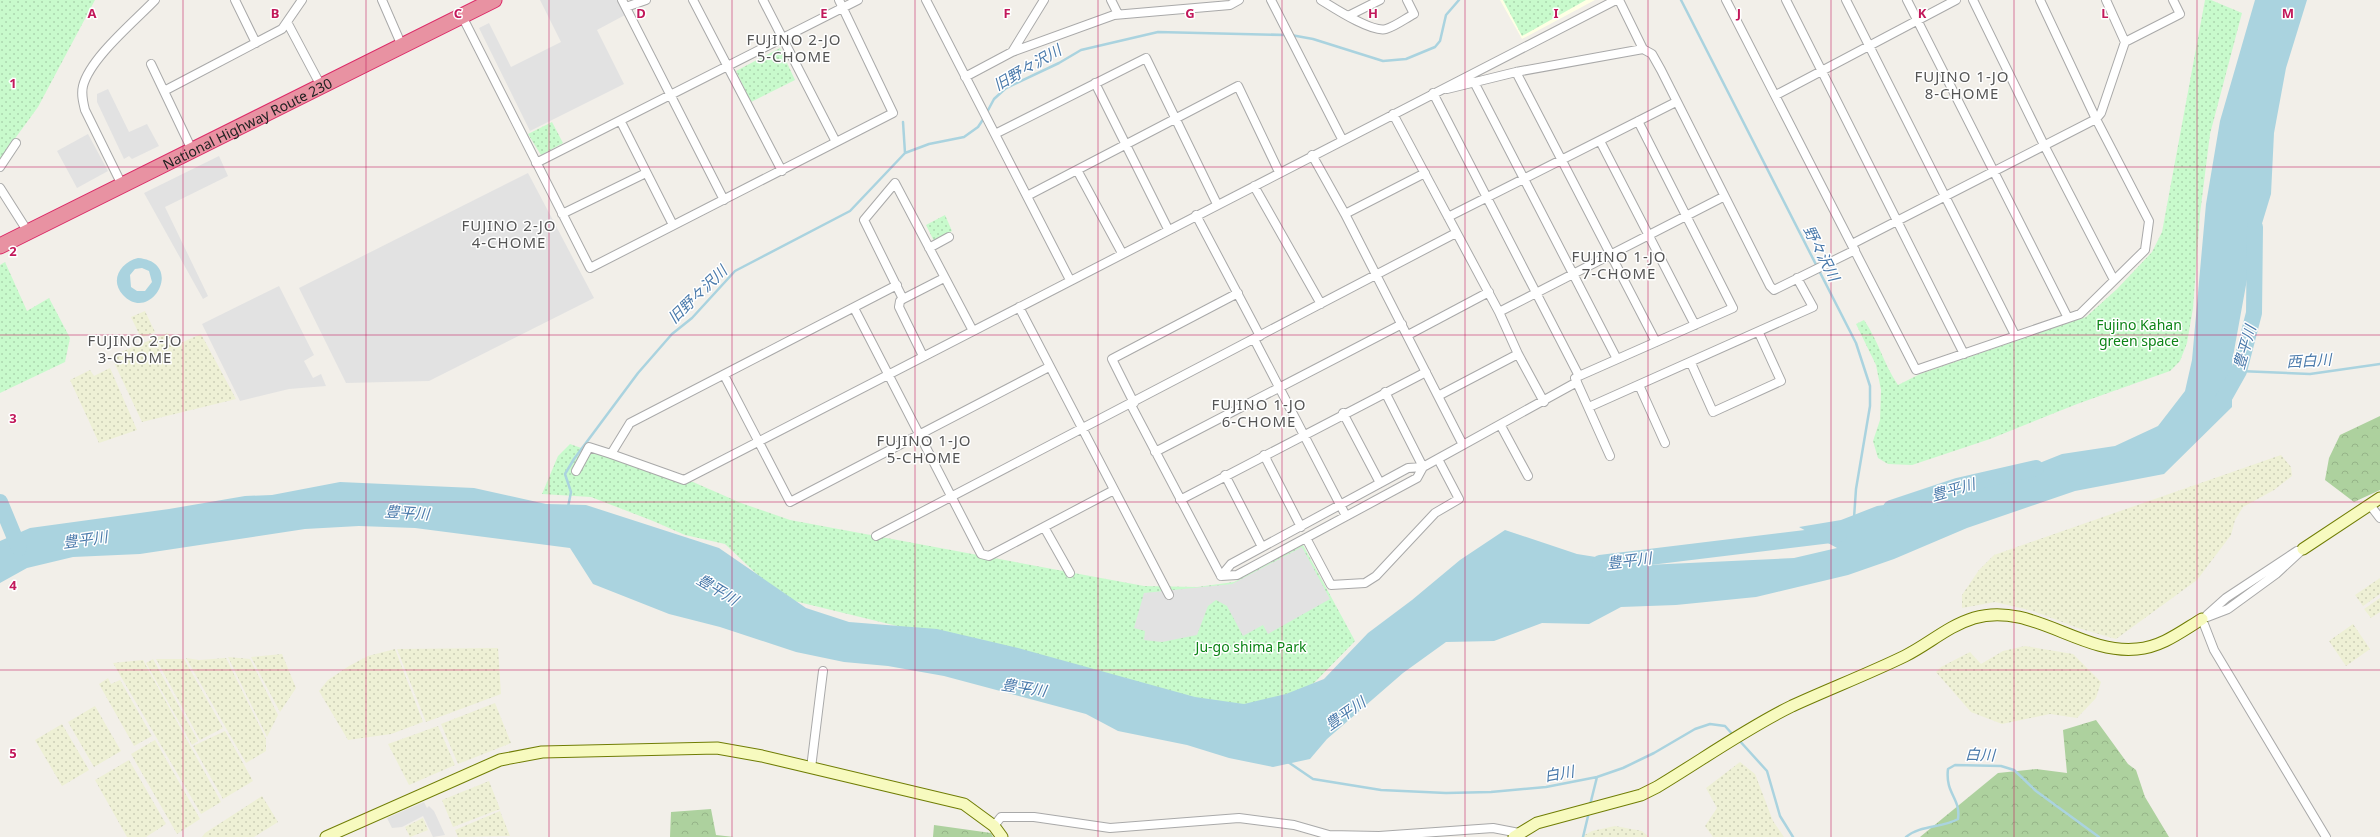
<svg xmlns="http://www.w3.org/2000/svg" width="2380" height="837" font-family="'Noto Sans','Noto Sans JP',sans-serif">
<defs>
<pattern id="farmland-dots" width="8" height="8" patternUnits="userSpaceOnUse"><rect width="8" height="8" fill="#eef0d5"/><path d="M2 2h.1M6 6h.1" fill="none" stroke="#ccceb7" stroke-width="1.8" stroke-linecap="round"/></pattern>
<pattern id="forest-crowns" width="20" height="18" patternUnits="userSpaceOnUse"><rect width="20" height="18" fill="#add19e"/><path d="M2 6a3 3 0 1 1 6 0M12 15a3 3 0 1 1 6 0" fill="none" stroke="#95b388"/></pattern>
<pattern id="park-dots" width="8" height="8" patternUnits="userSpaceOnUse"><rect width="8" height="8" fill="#c8facc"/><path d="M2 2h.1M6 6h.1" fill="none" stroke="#acd6af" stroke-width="1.8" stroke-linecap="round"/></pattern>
</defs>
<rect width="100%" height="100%" fill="#f2efe9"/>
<!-- education -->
<path fill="#ffffe5" d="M1500 0H1595L1522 39Z"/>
<!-- farmland -->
<path fill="url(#farmland-dots)" d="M145 311 155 332 141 338 131 317Z
M168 333 176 345 201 334 236 399 142 422 111 356Z
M110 368 137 430 99 443 70 380 90 370 94 376Z
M2281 455 2291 467 2292 476 2274 490 2243 507 2235 520 2231 535 2197 580 2116 639 2078 628 2033 611 1995 602 1962 608V595L1979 570 1994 555Z
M2380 578V594L2363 606 2355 595Z
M2380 598V612L2371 618 2364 609Z
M2353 624 2370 649 2346 666 2329 641Z
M2025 646 2073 654 2101 682 2096 698 2077 718 2050 714 2002 724 1971 712 1936 672 1941 667 1970 652 1981 664 2003 651Z
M498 648 501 694 426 722 397 649Z
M395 649 423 722 391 734 348 740 319 691 328 680 349 666 368 656Z
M282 654 296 688 280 712 251 657Z
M228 657 250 659 278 715 267 737Z
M186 658 199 660 226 658 266 739V751L246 763Z
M153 659 198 741 192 745 146 663Z
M156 659H184L223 728 200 740Z
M143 660 221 802 201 814 113 663Z
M108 678 111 684 120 680 152 736 134 746 99 684Z
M495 703 511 743 458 764 441 724Z
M95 706 121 751 94 767 68 722Z
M62 724 89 770 62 786 35 740Z
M438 726 455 765 409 785 388 744Z
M225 731 253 781 223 799 193 746Z
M155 740 200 819 177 834 131 754Z
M129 760 166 824 146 837H127L95 780Z
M1740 762 1755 774 1773 821 1784 837H1713L1705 826 1717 808 1706 788Z
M489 781 500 809 453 827 442 800Z
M262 796 278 822 254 837H202L205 833Z
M500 811 510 836 458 837 455 830Z
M423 818 428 830 410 837 405 827Z
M1615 826 1642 831 1649 837H1581L1592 831Z"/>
<!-- forest -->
<path fill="url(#forest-crowns)" d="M2380 416V490L2354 502 2325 480 2329 458 2340 435Z
M2096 720 2128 764 2136 770 2145 797 2169 837H1920L1998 773 2036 769 2067 773 2063 730Z
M711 809 716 835 734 837H670L671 812Z
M934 825 991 833 993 837H933Z"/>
<!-- park -->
<path fill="url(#park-dots)" d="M0 0H95L38 107 0 159Z
M1503 0H1586L1522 36Z
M2205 0H2211L2242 13 2210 134 2200 214 2193 308 2187 343 2180 361 2170 371 2077 404 1990 439 1912 465 1888 464 1878 458 1873 441 1880 420 1881 390 1876 365 1856 324 1864 320C1878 340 1884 365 1898 385L1920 374 2086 317 2117 289 2152 252 2162 232Z
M780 48 795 80 751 102 736 71Z
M552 122 563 143 541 155 528 134Z
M945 215 952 231 934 241 926 225Z
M5 262 27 311 49 298 70 338 65 362 0 393V265Z
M570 444 674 481 693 482 741 503 790 520 1144 586 1197 587 1234 582 1303 545 1355 641 1315 682 1278 707 1241 715 963 642 782 598 725 544 685 535 653 521 591 497 542 494 558 456Z"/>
<!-- parking -->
<path fill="#e2e2e2" d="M540 0H618L625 15 597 30 624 84 530 131 479 28 489 23 511 67 561 42Z
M108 89 129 132 147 124 159 146 132 159 129 156 124 159 97 102V94Z
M88 134 108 171 77 188 57 151Z
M219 156 228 176 165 207 208 296 203 299 144 193Z
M528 173 594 298 429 381 346 383 299 288Z
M279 286 314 355 304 361 313 378 321 374 326 386 289 389 240 401 202 324Z
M1302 547 1330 599 1268 634 1263 625 1243 636 1227 606 1216 600 1208 606 1197 635 1162 642 1144 640 1145 631 1134 628 1144 593 1232 584Z
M424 802 427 808 429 806 434 811 445 835 433 837 423 816 402 827 392 828 387 818Z"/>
<!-- water -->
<path fill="#aad3df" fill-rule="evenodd" d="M2255 0H2307L2286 68 2274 133 2271 194 2250 263 2232 362V407L2164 474 2075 491 1967 528 1894 559 1848 575 1756 597 1676 605 1621 607 1589 624 1542 623 1494 641 1446 642 1403 673 1327 739 1310 759 1273 767 1229 758 1187 745 1118 731 1086 714 944 676 888 666 844 662 796 652 720 627 669 614 593 584 570 548 415 528 359 526 305 529 140 554 73 557 27 568 0 583V541L30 528 169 509 245 496 272 495 340 482 474 488 546 504 586 505 719 548 806 608 849 622 937 629 1018 648 1195 697 1244 704 1286 694 1324 679 1368 633 1412 600 1460 560 1505 530 1577 554 1646 565 1794 558 1837 548 1799 527 1841 520 1877 506 1961 494 2062 454 2115 446 2158 426 2185 391 2192 360 2206 204 2220 121Z
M138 258C186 262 151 325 123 295 109 280 121 262 138 258ZM142 268 149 271 152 282 145 291H137L131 287 130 275 135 269Z"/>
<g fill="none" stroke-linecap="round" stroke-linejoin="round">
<!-- stream -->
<path stroke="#aad3df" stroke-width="2.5" d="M1681 0 1856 343 1870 386V406L1856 489 1854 518
M1291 35 1313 39 1383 61 1406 59 1435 47 1440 41 1446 15 1459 0
M986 114 994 99 1006 88 1059 63 1081 50 1158 32 1286 35
M903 122 905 153
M2239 371 2310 374 2380 364
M568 507 571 492 565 474 574 459 638 373 672 334 692 318 735 271 850 211 905 153 929 144 964 137 978 127 984 118
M1738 739 1767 771 1780 816 1793 837
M1288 762 1313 779 1381 790 1446 793 1491 792 1546 787 1597 777 1623 768 1654 753 1695 729 1710 724 1725 726 1734 736
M1590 805 1597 777
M1583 837 1589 812
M1906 837C1920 825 1942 828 1958 819 1961 798 1945 794 1948 769L1955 765 2001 766 2014 770 2036 791 2099 837"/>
<!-- river -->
<path stroke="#aad3df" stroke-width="16" d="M2221 403 2239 371 2254 313 2255 227
M0 502 19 548
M1891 508 1957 486 2036 468
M1600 563 1839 534"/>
<defs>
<path id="street" d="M235 0 256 43
M382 0 402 46
M622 0 724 200
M693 0 782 171
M763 0 836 142
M926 0 1070 280
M1111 0 1118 14
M1271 0 1342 139
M1321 0C1334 8 1372 33 1386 29 1396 26 1406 18 1414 14L1407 0
M1619 0 1643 49 1652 54 1661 70 1770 286 1774 290 1855 250
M1726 0 1916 370 2080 314 2145 250 2149 221 2096 119 2040 0
M1786 0 1964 354
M1846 0 2015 335
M1907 0 2068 318
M1973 0 2044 145 2114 280
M2106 0 2125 42
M626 7 646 0
M462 16 590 268 893 113 839 0
M1348 16 1380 0
M287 22 321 86
M1012 52 1044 0
M151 64 192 150
M1516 72 1656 342
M965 77 1012 52 1114 15 1230 5 1239 0
M1474 82 1617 359
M1095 83 1168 229
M1447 89 1516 72 1643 49
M164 91 282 29 302 0
M1433 93 1579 376 1575 378 1610 456
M1776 95 1956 0
M1393 114 1499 312 1518 354 1544 402
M621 122 673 225
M995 134 1146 58 1217 204
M1600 141 1695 325
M1312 155 1345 214 1463 445
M536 163 858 0
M0 167 16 143
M1077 170 1122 253
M122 185 85 110C83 102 81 94 83 86 90 58 135 21 155 0
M1254 186 1321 304
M0 188 28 232
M1027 196 1238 86 1279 172
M562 214 646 173
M1345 214 1425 173
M1196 215 1260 336
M1448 217 1676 102
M1852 244 2096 119 2101 113 2125 42 2180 14 2173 0
M929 248 949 237
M897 285 630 423 611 454 684 480 1616 0
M903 299 944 278
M1019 307 1169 595
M854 308 981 554 989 556 1114 490
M1499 312 1723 197
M1408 335 1489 292
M1254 339 1346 516
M923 356 899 307 900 301 903 299 864 220 895 183 973 331
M1691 363 1713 412 1781 381 1759 333
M724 375 790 502 1049 367
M1579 376 1733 308 1638 121
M1639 385 1665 443
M1385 392 1423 467
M1438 396 1518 354
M1134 403 1112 359 1238 293
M1131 405 1221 576
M1589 407 1813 307 1797 278
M1343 413 1380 483
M1501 426 1528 476
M1155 452 1402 324
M1264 455 1301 527
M576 471 589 447 611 454
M1225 475 1262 547
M1180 500 1426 372
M2370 505 2380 518
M1044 527 1070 573
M876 536 1456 233
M1306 538 1331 585 1365 583 1376 576 1435 513 1459 499 1438 459
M1221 576 1231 564 1408 468 1423 467 1577 382
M1221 576 1237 575 1417 478 1423 467
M2207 615 2226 598 2297 551
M2202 619 2214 650 2326 837
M2202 619 2228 609 2276 574 2303 549
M811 768 823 671
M994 826 1001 817H1034L1110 828 1239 818 1294 825 1329 835 1379 836 1493 828 1519 833"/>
<path id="secondary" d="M2303 549 2380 498
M326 837 500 760 542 752 717 748 762 756 964 804 994 826 1002 837
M1514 837 1537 823 1641 795 1657 787C1702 760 1745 729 1792 706 1829 689 1868 674 1905 656 1929 644 1948 626 1974 618 2031 601 2081 655 2137 649 2162 647 2182 631 2202 619"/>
<g id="highway">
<path id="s1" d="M0 246 494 0"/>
</g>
</defs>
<!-- street casing -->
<use href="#street" stroke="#a9a9a9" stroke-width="10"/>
<!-- secondary casing -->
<use href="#secondary" stroke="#707d05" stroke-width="13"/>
<!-- highway casing -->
<use href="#highway" stroke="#dc2a67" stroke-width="17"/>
<!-- street -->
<use href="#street" stroke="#fff" stroke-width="8"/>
<!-- secondary -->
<use href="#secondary" stroke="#f7fabf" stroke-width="11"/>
<!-- highway -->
<use href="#highway" stroke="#e892a2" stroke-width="15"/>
</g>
<!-- grid -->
<path fill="none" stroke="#c2185b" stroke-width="1" stroke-opacity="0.55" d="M183 0V837M366 0V837M549 0V837M732 0V837M915 0V837M1098 0V837M1282 0V837M1465 0V837M1648 0V837M1831 0V837M2014 0V837M2197 0V837M0 167H2380M0 335H2380M0 502H2380M0 670H2380"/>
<g text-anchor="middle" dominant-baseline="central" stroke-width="3" stroke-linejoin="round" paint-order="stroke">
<!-- street labels -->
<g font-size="14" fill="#222" stroke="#fff">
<text stroke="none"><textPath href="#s1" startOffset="276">National Highway Route 230</textPath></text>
</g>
<!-- park labels -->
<g font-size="14" fill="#0c8416" stroke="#fff">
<text x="2139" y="324">Fujino Kahan<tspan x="2139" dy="16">green space</tspan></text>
<text x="1251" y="646">Ju-go shima Park</text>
</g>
<!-- neighbourhood labels -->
<g font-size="15" letter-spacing="1" fill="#555" stroke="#fff">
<text x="794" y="39">FUJINO 2-JO<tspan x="794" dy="17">5-CHOME</tspan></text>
<text x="1962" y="76">FUJINO 1-JO<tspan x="1962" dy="17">8-CHOME</tspan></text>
<text x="509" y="225">FUJINO 2-JO<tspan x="509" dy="17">4-CHOME</tspan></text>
<text x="1619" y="256">FUJINO 1-JO<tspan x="1619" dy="17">7-CHOME</tspan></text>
<text x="135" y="340">FUJINO 2-JO<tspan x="135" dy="17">3-CHOME</tspan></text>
<text x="1259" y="404">FUJINO 1-JO<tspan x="1259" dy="17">6-CHOME</tspan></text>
<text x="924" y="440">FUJINO 1-JO<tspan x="924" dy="17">5-CHOME</tspan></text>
</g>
<!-- water labels -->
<g font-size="15" font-style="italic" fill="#4a7aab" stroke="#fff">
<text transform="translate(1027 67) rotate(-30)">旧野々沢川</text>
<text transform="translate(1822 253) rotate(63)">野々沢川</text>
<text transform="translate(697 294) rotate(-44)">旧野々沢川</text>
<text transform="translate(2244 347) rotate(-74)">豊平川</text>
<text transform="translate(2309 360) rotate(-3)">西白川</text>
<text transform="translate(1953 489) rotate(-16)">豊平川</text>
<text transform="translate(407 512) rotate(4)">豊平川</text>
<text transform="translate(85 539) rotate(-8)">豊平川</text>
<text transform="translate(1629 560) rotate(-7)">豊平川</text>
<text transform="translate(718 589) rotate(31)">豊平川</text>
<text transform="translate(1024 687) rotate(9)">豊平川</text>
<text transform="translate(1345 713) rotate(-35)">豊平川</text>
<text transform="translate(1980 754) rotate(2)">白川</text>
<text transform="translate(1559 773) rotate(-10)">白川</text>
</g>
</g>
<g font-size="13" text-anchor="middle" font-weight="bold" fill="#c2185b" stroke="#fff" stroke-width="3" stroke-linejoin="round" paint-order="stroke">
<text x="92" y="18">A</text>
<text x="275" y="18">B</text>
<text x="458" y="18">C</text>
<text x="641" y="18">D</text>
<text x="824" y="18">E</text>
<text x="1007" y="18">F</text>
<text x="1190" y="18">G</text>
<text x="1373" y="18">H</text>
<text x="1556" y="18">I</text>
<text x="1739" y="18">J</text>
<text x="1922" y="18">K</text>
<text x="2105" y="18">L</text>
<text x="2288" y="18">M</text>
<text x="13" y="88">1</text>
<text x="13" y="256">2</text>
<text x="13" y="423">3</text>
<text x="13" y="590">4</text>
<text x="13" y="758">5</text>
</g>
</svg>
